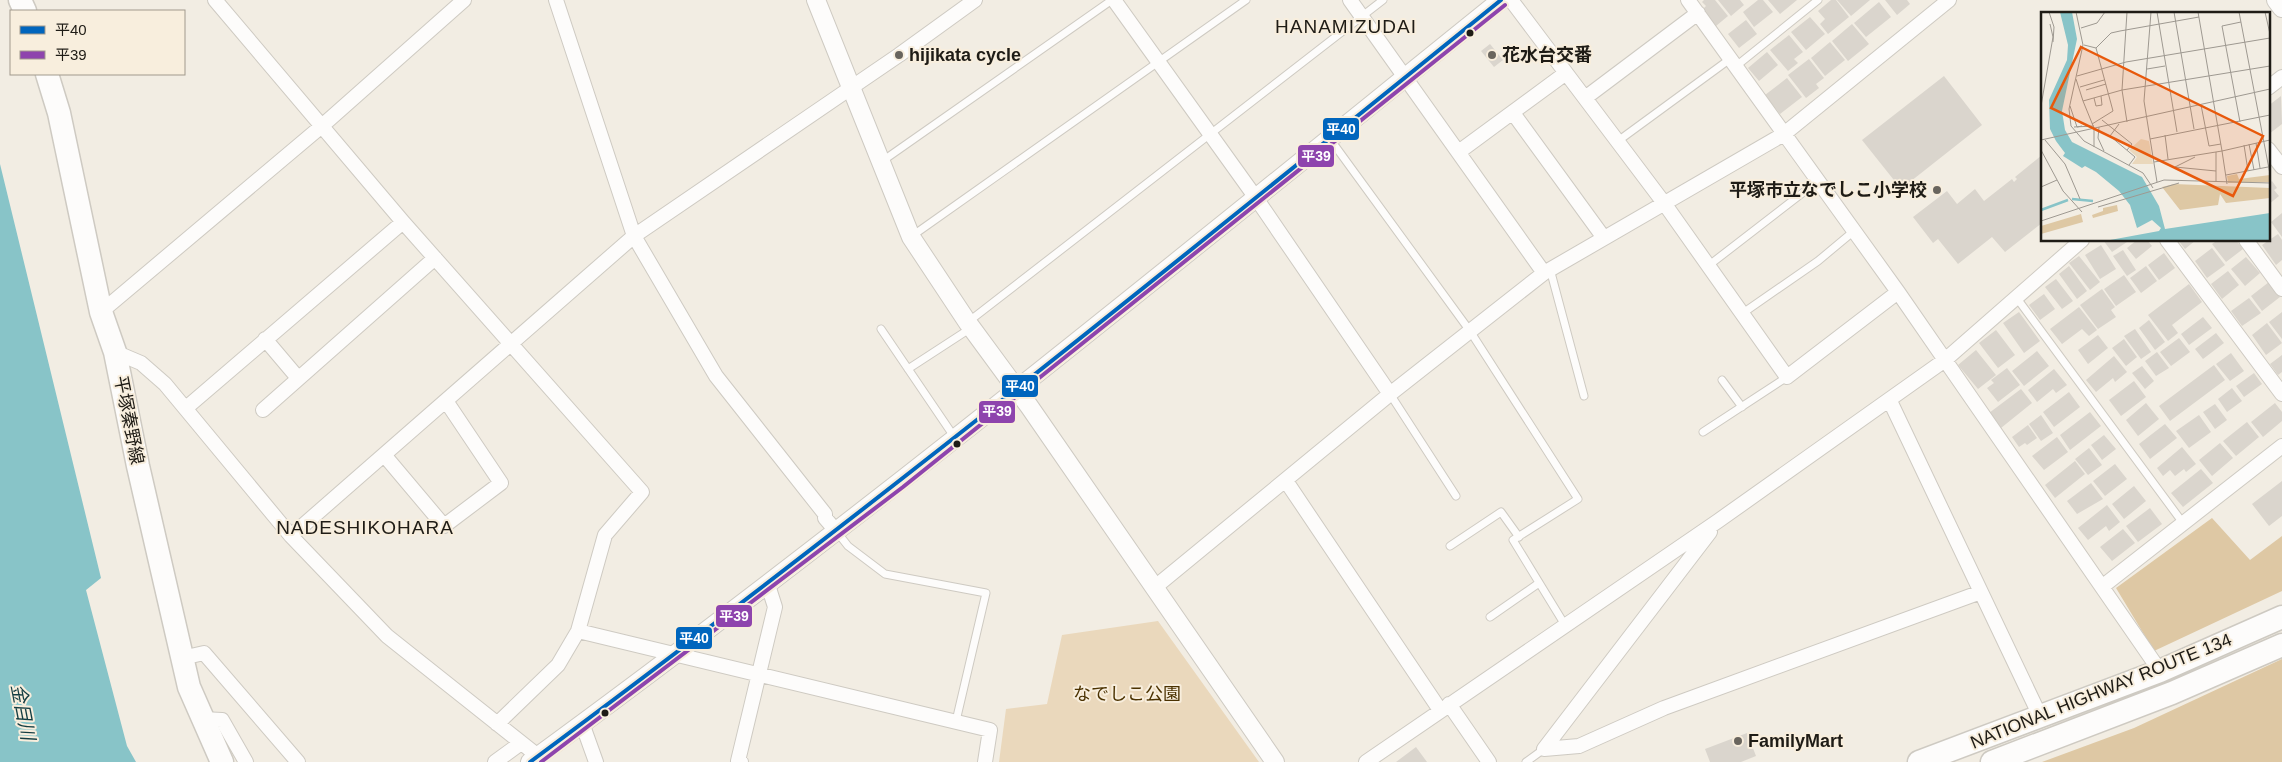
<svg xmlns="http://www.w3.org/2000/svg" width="2282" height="762" font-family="Helvetica,'Noto Sans JP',sans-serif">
<rect width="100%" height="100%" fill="#f2ede3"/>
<!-- green -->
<path fill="#ead8bc" d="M1158 621 1259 762H999L1006 709 1047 704 1062 635Z"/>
<!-- forest -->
<path fill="#dec8a4" d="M2212 518 2250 560 2282 536V591L2154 651 2116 588Z
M2282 659V762H2042L2134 728Z"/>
<!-- water -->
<path fill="#88c4c8" d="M0 164 101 578 86 590 127 746 136 762H0Z"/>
<!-- building -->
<path fill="#dad5cd" d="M1704 0H1715L1728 16 1716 26 1703 9 1706 6 1702 2Z
M1718 0H1740L1744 5 1731 16Z
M1758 0H1763L1773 12 1754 27 1743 12Z
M1768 0H1797L1780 14Z
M1831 0H1836L1849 17 1828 34 1820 24 1825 19 1818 11Z
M1837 0H1870L1851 16Z
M1885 0H1907L1910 4 1897 15Z
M1879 2 1891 17 1866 37 1854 23Z
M1810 17 1825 34 1806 50 1791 32Z
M1746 20 1757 34 1739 48 1728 34Z
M1852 24 1869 44 1848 61 1832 41Z
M1789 35 1803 52 1794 59 1798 63 1788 71 1770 50Z
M1830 42 1845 60 1825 76 1811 58Z
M1490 44 1503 60 1494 67 1481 51Z
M1767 52 1778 65 1759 81 1748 68Z
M1809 59 1824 78 1816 84 1819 88 1806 98 1788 75Z
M1944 76 1982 125 1901 189 1862 140Z
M1787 78 1802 97 1780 114 1765 95Z
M2281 96 2282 124 2269 134 2268 106Z
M2042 155V223L2005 252 1992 237 1958 264 1938 239 1933 243 1913 217 1947 191 1957 204 1975 189 1984 201 2012 179 2014 182 2017 179 2015 177Z
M2272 181 2277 188 2274 190 2279 196 2268 205V184Z
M2282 213V237L2271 222Z
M2278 234 2282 240V260L2276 265 2262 245Z
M2103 240H2130L2112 252Z
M2137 240H2147L2152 246 2136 259 2127 248Z
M2178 240H2196L2185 249Z
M2218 240H2236L2243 249 2226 262 2212 244Z
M2101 245 2116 269 2100 279 2085 255Z
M2212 248 2225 265 2207 278 2195 261Z
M2123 250 2136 270 2127 276 2113 256Z
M2164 253 2175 268 2159 280 2148 265Z
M2079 256 2100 282 2090 290 2069 263Z
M2246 257 2260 273 2245 286 2231 269Z
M2069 266 2087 291 2077 299 2059 274Z
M2146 266 2157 281 2141 293 2130 278Z
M2228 271 2239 285 2222 299 2211 284Z
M2124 275 2136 292 2116 306 2104 289Z
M2056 279 2073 301 2062 309 2045 287Z
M2269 282 2280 297 2262 311 2251 296Z
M2189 284 2202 302 2172 325 2178 333 2168 341 2148 315Z
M2102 289 2115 307 2111 310 2116 317 2098 329 2080 305Z
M2044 294 2055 309 2040 320 2029 305Z
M2249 298 2261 313 2242 326 2231 311Z
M2079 307 2097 330 2089 336 2082 329 2062 344 2050 329Z
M2019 312 2040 341 2024 353 2003 323Z
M2282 312V339L2269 322Z
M2203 317 2212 328 2189 345 2181 334Z
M2149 320 2165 342 2155 350 2139 328Z
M2267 323 2282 343 2266 355 2252 335Z
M2135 329 2151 352 2141 359 2124 336Z
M1996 330 2015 355 1998 368 1979 343Z
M2216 333 2224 343 2203 359 2195 349Z
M2098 335 2108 348 2088 364 2078 350Z
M2179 338 2190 352 2171 366 2160 352Z
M2124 339 2137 357 2126 366 2112 348Z
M1976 350 1996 375 1978 389 1958 365Z
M2037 351 2049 366 2024 386 2012 371Z
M2157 352 2169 368 2156 376 2145 361Z
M2231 353 2244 371 2230 381 2216 364Z
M2282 355V372L2278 375 2270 364Z
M2114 356 2127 372 2115 382 2113 378 2096 392 2086 380Z
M2214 365 2225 380 2170 421 2159 406Z
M2142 366 2154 381 2145 389 2132 373Z
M2007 368 2020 385 1998 402 1987 388 1994 383 1991 380Z
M2054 369 2067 385 2056 393 2053 389 2037 402 2028 390Z
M2254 373 2262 384 2244 397 2236 386Z
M2134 381 2146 397 2121 416 2109 400Z
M2232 388 2242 401 2227 412 2218 399Z
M2021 389 2032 403 2001 428 1989 413Z
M2069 392 2080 407 2054 427 2043 412Z
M2146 403 2159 419 2138 436 2126 420Z
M2275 403 2282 412V421L2263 437 2251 422Z
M2215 404 2227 420 2215 429 2203 412Z
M2090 412 2101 426 2070 450 2060 435Z
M2041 415 2053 433 2041 441 2029 424Z
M2199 415 2211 432 2189 448 2176 431Z
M2247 422 2259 437 2236 456 2223 441Z
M2165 424 2177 438 2150 459 2139 444Z
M2028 425 2037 438 2027 445 2025 443 2019 447 2012 437Z
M2104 435 2116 449 2102 460 2091 445Z
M2057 437 2068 452 2044 470 2032 456Z
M2220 443 2233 458 2212 476 2199 460Z
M2182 447 2196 464 2186 472 2184 469 2175 476 2170 470 2163 476 2157 468Z
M2089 448 2102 465 2088 475 2075 459Z
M2075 461 2085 474 2055 498 2045 485Z
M2115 464 2127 479 2105 496 2093 481Z
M2201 469 2213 483 2183 507 2171 493Z
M2282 481V516L2269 526 2252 504Z
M2091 483 2103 499 2077 514 2067 501Z
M2134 486 2146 501 2124 519 2112 504Z
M2107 505 2120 522 2109 531 2106 526 2088 540 2078 528Z
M2150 508 2162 524 2138 542 2126 526Z
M2123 529 2135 543 2112 561 2100 547Z
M1747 733 1756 756 1741 762H1710L1705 749Z
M1416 747 1427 762H1396Z"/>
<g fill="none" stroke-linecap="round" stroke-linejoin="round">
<defs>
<path id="service" d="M1735 67 1818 0
M1330 139 1470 331 1578 499 1513 540 1565 625
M1618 141 1730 59
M881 162 1112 0
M912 236 1246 0
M1708 266 1818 181
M1550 269 1584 396
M2016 297 2183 523
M1743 313 1818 261 1854 231
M968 322 1383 0
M881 329 955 438
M908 369 971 328
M1722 380 1742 407
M1390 394 1456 496
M1703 432 1787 377
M837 532 848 546 885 574 986 593 956 721
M1450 546 1501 512 1519 537
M1490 617 1539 583
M1526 762 1544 749"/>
<path id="minor" d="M215 0 403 222 642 492 605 535 578 631 558 665 497 724
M556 0 634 236 716 376 825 514V518L837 532
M1114 0 1256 198 1390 394
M1350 0 1544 273
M1511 0 1664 203 1787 377 1898 292
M1688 0 1898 292 1945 360 2082 240
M2268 88 2282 77
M1585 98 1698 13
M1513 113 1604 238
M2268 149 2282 167
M1460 151 1566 73
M2167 240 2282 394
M2246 240 2282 289
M101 312 323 125 464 0
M265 339 298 378
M115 352 141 363 165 384 291 536 634 236 899 55 975 0
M1890 401 2040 716
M186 408 403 222
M263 410 435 258
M385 456 444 526 501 483 446 401
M1286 481 1440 710
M1710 532 1544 749 1579 746 1664 708 1981 592
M291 536 387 636 538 756 540 762
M2103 586 2282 446
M1154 588 1390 394 1544 273 1784 134 1949 0
M578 631 990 730 985 762
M182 658 204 653 298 762
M1449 704 1489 762
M202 719 222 720 246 762
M582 723 596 762
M495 762 521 743
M741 762 738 761 775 607 768 585
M1366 762 1718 521 1945 360 2160 671"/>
<path id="tertiary" d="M816 0 911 237 968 323 1029 406 1275 762
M2276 0 2282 8
M530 762C863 519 1181 258 1501 0"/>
<path id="primary" d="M20 0 25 11
M47 74 59 113 101 312 115 352 138 466 189 687 222 762"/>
<path id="trunk" d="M1919 762 2160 671 2282 617
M1992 762 2172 693 2282 645"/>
</defs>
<!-- service casing -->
<use href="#service" stroke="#cecac2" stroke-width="9"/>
<!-- minor casing -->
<use href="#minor" stroke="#cecac2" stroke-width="16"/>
<!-- tertiary casing -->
<use href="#tertiary" stroke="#cecac2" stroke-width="20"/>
<!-- primary casing -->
<use href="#primary" stroke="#cecac2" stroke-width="25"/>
<!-- trunk casing -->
<use href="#trunk" stroke="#cecac2" stroke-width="25"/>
<!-- service -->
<use href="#service" stroke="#fdfcfb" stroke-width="7"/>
<!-- minor -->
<use href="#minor" stroke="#fdfcfb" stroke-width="14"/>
<!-- tertiary -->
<use href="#tertiary" stroke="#fdfcfb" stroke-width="18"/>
<!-- primary -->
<use href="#primary" stroke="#fdfcfb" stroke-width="22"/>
<!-- trunk -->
<use href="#trunk" stroke="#fdfcfb" stroke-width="22"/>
<defs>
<path id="bus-1" d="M530 762C861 517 1181 259 1501 0"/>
<path id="bus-2" d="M541 762 903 487 1505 5"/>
</defs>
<!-- bus-1 casing -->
<use href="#bus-1" stroke="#f8eedd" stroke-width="8"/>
<!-- bus-2 casing -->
<use href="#bus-2" stroke="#f8eedd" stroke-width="8"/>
<!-- bus-1 -->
<use href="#bus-1" stroke="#0065bd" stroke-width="4"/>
<!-- bus-2 -->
<use href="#bus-2" stroke="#8e44ad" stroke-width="4"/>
</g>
<!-- markers -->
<g fill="#1f1c16" stroke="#f8eedd" stroke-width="2">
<circle cx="1470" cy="33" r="4.5"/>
<circle cx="957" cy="444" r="4.5"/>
<circle cx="605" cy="713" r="4.5"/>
</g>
<g fill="#69655e" stroke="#f8eedd" stroke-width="2">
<circle cx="899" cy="55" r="5"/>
<circle cx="1492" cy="55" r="5"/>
<circle cx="1937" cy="190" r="5"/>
<circle cx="1738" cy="741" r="5"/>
</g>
<g text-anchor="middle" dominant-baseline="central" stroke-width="4" stroke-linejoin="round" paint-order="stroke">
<!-- poi labels -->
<g font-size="18" font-weight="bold" fill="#1f1c16" stroke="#f8eedd" text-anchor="start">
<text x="909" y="55">hijikata cycle</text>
<text x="1502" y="55">花水台交番</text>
<text x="1927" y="190" text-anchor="end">平塚市立なでしこ小学校</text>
<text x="1748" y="741">FamilyMart</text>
</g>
<!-- street labels -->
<g font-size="18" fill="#1f1c16" stroke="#f8eedd">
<text transform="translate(129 420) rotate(79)">平塚秦野線</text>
<text transform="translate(2101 691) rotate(-22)">NATIONAL HIGHWAY ROUTE 134</text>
</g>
<!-- park labels -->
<g font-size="18" fill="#4b3201" stroke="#f8eedd">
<text x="1127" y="694">なでしこ公園</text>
</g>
<!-- neighbourhood labels -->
<g font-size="19" letter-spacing="1" fill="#1f1c16" stroke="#f8eedd">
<text x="1346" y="26">HANAMIZUDAI</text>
<text x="365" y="527">NADESHIKOHARA</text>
</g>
<!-- water labels -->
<g font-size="19" font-style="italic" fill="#143e43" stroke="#f8eedd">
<text transform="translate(23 712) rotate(79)">金目川</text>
</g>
</g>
<!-- overview -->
<g transform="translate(2041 12)">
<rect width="229" height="229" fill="#f2ede3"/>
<path d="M100 127 108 129 112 152H91L96 145 88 138Z" fill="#ead8bc"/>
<path d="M196 162 198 167 229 163V170L187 171 186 164ZM133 172 229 176V186L185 191 179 182 177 193 139 198 121 175ZM76 193 77 199 52 206 51 203 62 199V196ZM40 202 42 210 0 222V214Z" fill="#dec8a4"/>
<path d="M19 0H31L36 27 21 99 24 118 31 130 101 165 118 194 124 217 229 201V228H69L118 219 120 216 111 208 96 216 89 193 78 179 55 160 44 154 41 156 22 144 24 141 15 129 9 117 8 88 26 48 27 33Z" fill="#88c4c8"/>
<path fill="none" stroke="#88c4c8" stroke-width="2.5" d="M31 187 52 189M0 198 27 188"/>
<path fill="none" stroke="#9e9991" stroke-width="1" d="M8 0 13 15 12 30M35 0 42 33 28 97 30 114 43 129 102 161 112 176M110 0 103 89 116 170M116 0 136 120M133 0 153 117M157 0 181 139 229 128M198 0 229 162M224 0 229 22M40 16 56 11 64 0M43 33 55 36 70 21 79 19 158 5M106 57 124 54M36 64 85 50 229 26M35 67 42 89 81 78 229 54M39 75 63 68M45 78 65 72M53 86 55 94 61 93 60 84M42 89 53 116V135M160 93 168 134 180 132M0 94 12 25 9 12M29 94 36 115 41 114M61 108 91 132 86 138M86 110 81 78 86 0M199 110 181 14 200 10M51 112 72 99 55 36M78 112 69 124 94 145 88 153M33 115 53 114M58 115 57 126 63 139M124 123 127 147M109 127 229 103M0 128 229 77M4 128 24 152 39 187M215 131 219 156M208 132 213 158M203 133 207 159M0 138 22 179 41 200M154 145 134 155 175 159M113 150 181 139 186 172M185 163 227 155M175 169V140M0 175 16 168M57 195 138 171M0 209 123 168 229 171"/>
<path fill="#e8590c" fill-opacity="0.15" stroke="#e8590c" stroke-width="2.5" d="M40 35 222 124 192 184 10 96Z"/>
<rect width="229" height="229" fill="none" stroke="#1f1c16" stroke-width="2.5"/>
</g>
<g stroke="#f8eedd" stroke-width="2">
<rect x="1322" y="117" width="38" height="24" rx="5" fill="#0065bd"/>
<rect x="1297" y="144" width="38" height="24" rx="5" fill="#8e44ad"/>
<rect x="1001" y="374" width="38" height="24" rx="5" fill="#0065bd"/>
<rect x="978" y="400" width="38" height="24" rx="5" fill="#8e44ad"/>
<rect x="715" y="604" width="38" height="24" rx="5" fill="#8e44ad"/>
<rect x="675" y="626" width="38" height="24" rx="5" fill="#0065bd"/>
</g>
<g font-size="14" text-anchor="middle" font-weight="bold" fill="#fff">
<text x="1341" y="134">平40</text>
<text x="1316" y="161">平39</text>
<text x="1020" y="391">平40</text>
<text x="997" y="416">平39</text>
<text x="734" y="621">平39</text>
<text x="694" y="643">平40</text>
</g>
<!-- legend -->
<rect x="10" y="10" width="175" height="65" fill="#f8eedd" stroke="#a19a8d"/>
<rect x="20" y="26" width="25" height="8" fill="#0065bd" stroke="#a19a8d"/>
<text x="55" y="35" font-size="15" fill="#1f1c16">平40</text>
<rect x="20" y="51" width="25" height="8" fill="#8e44ad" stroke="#a19a8d"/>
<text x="55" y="60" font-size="15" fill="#1f1c16">平39</text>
</svg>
